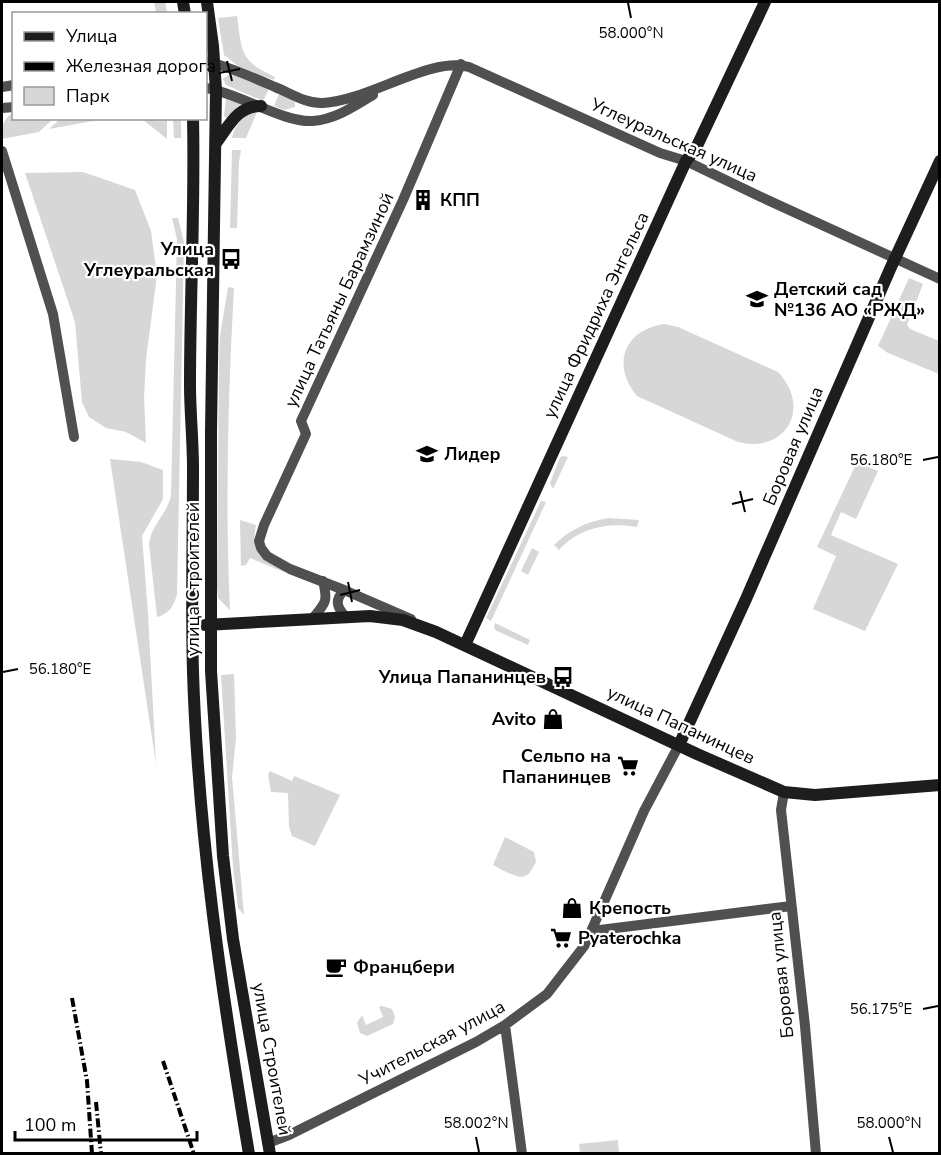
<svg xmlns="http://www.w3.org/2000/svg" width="941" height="1155" font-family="'Nunito Sans',sans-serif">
<rect width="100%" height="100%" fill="#fff"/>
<!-- green -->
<path fill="#d7d7d7" d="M154 2H165L167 12 156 13Z
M237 16C242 52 240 61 275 77L274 80 238 66 224 55 218 18Z
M233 75 269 89 263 101 226 85 223 79 228 75Z
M279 94 295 102V107L284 110 274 106Z
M226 98 241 104 226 118 224 116Z
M257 112 246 138H232C235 124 243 114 257 112Z
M13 113 14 118 53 119 39 132 2 139C1 127 3 119 13 113Z
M61 118H104V119L49 129Z
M142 119H167V139Z
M173 119H181V138H174Z
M232 150H241L239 162 237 228H230Z
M83 172 135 190 151 231 157 275 146 359 144 397 146 443 126 432 106 428 89 417 82 402 75 322 25 173Z
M172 218H178L184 242 177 594C174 606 169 614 157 617L149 544C151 525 168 513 171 495L177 239Z
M909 278 923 284 907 325 910 329 939 341V374L888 353 878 346Z
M228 287 234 288C228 395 225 503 230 610L218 598 217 586 219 360 220 336Z
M664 324 678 327 778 372C812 408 786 454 738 442L637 396C611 365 624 330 664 324Z
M563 456 568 457 553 489 550 483 560 457Z
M110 459 141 462 163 470V499L142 536 148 613 156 764Z
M857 462 878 471 856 519 841 512 831 535 898 564 865 631 813 609 836 556 817 547Z
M541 501 546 502 491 621 486 618Z
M608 518 639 520 637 527C608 522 579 528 559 550L554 545C569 530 586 522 608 518Z
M240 520 256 525C250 554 261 557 285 570L284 572 250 558 246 565 241 566Z
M532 548 539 552 528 575 521 571Z
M495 623 530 640 528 645 497 631 494 628Z
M234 674 236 738 232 777 244 915 238 908 233 867 221 675Z
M270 771 292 781 294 776 340 795 315 846 292 836 289 827 288 793 271 792 268 775Z
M505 837 534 852 536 862C533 866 531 873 527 875 520 881 501 869 493 865Z
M382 1006 392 1009 395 1017 393 1024 367 1036 360 1033 357 1023 362 1015 366 1025 383 1017 379 1007Z
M618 1140 619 1153H580L579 1144Z"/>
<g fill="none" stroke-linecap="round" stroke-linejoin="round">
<!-- street -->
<path stroke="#505050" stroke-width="10" d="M206 61C230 67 252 77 275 87 290 93 306 104 323 103 368 101 430 56 469 67L660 153 686 161 761 197 940 279
M2 87 14 85
M206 88C239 93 283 123 313 121 336 119 355 106 373 95
M2 108 14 107
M2 151 53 314 74 437
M344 590C335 600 336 606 345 616
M313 618C326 603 328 601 323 581
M411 619 344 590 290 569 267 556 261 548 259 541 264 525 306 434 301 421 403 200 461 64
M784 792 781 810 805 1026 816 1154
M592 931 791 906
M505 1025 522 1154
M268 1143 289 1135 476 1042 505 1025 547 994 585 945 644 811 679 745"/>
<!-- secondary -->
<path stroke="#1d1d1d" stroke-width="12" d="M183 2 185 14
M207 2 213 46 216 90 211 432V671L223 856 233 939 270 1154
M193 118C195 207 190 296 190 385 190 412 193 440 193 468 193 536 191 604 193 672 198 833 222 994 249 1154
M216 143C229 126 237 106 261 106
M205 625 370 616 403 620 436 632 697 754 784 792 815 795 940 785
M465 645 686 161 696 148 765 2
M679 745 746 599 891 267 940 161"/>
<!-- rail -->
<path stroke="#000" stroke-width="4" stroke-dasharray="9 3 1.5 3" stroke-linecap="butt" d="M72 998 87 1081 92 1154
M163 1061 194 1154
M96 1102 101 1154"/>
</g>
<!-- ticks -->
<path fill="none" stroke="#000" stroke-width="2" d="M628 3 631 18M227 61 232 81M219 73 240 69M923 460 938 457M740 491 745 512M732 504 753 499M348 582 352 602M340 595 360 590M3 672 18 669M923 1009 938 1006M476 1137 479 1152M889 1137 893 1152"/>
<!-- icons -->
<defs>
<symbol id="building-bare" viewBox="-9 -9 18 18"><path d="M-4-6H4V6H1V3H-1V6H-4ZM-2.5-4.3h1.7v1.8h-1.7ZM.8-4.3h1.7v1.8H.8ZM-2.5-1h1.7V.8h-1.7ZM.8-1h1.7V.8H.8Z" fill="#000" stroke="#fff" stroke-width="2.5" paint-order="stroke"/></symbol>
<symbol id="bus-bare" viewBox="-9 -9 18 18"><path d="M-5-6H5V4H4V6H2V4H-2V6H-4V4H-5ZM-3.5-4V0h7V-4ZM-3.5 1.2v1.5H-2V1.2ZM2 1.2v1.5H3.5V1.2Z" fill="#000" stroke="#fff" stroke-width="2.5" paint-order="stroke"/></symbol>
<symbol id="school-bare" viewBox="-9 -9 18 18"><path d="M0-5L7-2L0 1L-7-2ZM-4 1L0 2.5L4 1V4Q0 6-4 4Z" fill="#000" stroke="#fff" stroke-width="2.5" paint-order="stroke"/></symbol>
<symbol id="shop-bare" viewBox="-9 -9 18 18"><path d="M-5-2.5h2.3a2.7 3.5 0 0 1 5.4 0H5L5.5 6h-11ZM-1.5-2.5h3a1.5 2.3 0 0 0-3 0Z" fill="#000" stroke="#fff" stroke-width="2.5" paint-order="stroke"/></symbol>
<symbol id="supermarket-bare" viewBox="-9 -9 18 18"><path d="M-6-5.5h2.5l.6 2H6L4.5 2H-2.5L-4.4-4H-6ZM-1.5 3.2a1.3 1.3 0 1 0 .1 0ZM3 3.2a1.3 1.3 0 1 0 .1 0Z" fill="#000" stroke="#fff" stroke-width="2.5" paint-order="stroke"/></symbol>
<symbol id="cafe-bare" viewBox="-9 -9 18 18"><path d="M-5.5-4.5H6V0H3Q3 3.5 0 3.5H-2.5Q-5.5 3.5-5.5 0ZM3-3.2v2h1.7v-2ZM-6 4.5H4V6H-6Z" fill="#000" stroke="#fff" stroke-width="2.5" paint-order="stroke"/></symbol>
</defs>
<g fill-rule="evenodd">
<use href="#building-bare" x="408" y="185" width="30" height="30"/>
<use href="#bus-bare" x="216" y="244" width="30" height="30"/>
<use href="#school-bare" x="742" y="284" width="30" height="30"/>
<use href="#school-bare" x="412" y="439" width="30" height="30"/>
<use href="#bus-bare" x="548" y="662" width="30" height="30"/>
<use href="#shop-bare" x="538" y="704" width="30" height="30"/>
<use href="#supermarket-bare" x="613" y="751" width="30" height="30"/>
<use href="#shop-bare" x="557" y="893" width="30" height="30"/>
<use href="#supermarket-bare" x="546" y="923" width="30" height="30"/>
<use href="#cafe-bare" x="321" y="952" width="30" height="30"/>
</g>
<g text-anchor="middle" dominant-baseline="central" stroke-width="4.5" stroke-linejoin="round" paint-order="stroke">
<!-- street labels -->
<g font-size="18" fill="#000" stroke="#fff">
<text transform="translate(674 140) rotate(24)">Углеуральская улица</text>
<text transform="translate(339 300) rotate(-65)">улица Татьяны Барамзиной</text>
<text transform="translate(596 315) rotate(-65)">улица Фридриха Энгельса</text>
<text transform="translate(793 446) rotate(-67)">Боровая улица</text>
<text transform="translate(193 579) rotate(-90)">улица Строителей</text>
<text transform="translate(681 725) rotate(25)">улица Папанинцев</text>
<text transform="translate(781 975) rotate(-96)">Боровая улица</text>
<text transform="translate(432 1043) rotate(-28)">Учительская улица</text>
<text transform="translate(272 1059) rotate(80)">улица Строителей</text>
</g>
<!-- poi labels -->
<g font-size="18" font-weight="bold" fill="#000" stroke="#fff" text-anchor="start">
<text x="440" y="200">КПП</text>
<text x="214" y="249" text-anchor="end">Улица<tspan x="214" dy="21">Углеуральская</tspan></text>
<text x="774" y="289">Детский сад<tspan x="774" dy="21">№136 АО «РЖД»</tspan></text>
<text x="444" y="454">Лидер</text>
<text x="546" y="677" text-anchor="end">Улица Папанинцев</text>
<text x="536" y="719" text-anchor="end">Avito</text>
<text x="611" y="756" text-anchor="end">Сельпо на<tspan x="611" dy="21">Папанинцев</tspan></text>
<text x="589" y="908">Крепость</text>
<text x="578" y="938">Pyaterochka</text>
<text x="353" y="967">Францбери</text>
</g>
</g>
<g font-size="15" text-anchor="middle" fill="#000" stroke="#fff" stroke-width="4.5" stroke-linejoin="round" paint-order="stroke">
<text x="631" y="38">58.000°N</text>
<text x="881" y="465">56.180°E</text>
<text x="60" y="674">56.180°E</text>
<text x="881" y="1014">56.175°E</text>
<text x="476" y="1128">58.002°N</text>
<text x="889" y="1128">58.000°N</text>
</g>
<!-- border -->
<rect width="941" height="1155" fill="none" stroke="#000000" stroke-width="6"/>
<!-- legend -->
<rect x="12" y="12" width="195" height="108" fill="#ffffff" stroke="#999999" stroke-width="1.5"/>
<rect x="24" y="32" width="30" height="9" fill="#1d1d1d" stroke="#999999" stroke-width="1.5"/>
<text x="66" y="42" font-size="18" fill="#000000">Улица</text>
<rect x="24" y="62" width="30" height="9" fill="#000000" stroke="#999999" stroke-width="1.5"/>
<text x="66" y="72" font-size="18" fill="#000000">Железная дорога</text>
<rect x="24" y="87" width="30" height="18" fill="#d7d7d7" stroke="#999999" stroke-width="1.5"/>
<text x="66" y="102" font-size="18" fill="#000000">Парк</text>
<!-- scale -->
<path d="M15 1131v9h182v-9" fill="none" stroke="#000000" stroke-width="3"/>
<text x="24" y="1131" font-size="18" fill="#000000" stroke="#ffffff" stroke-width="4.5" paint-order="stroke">100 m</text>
</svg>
